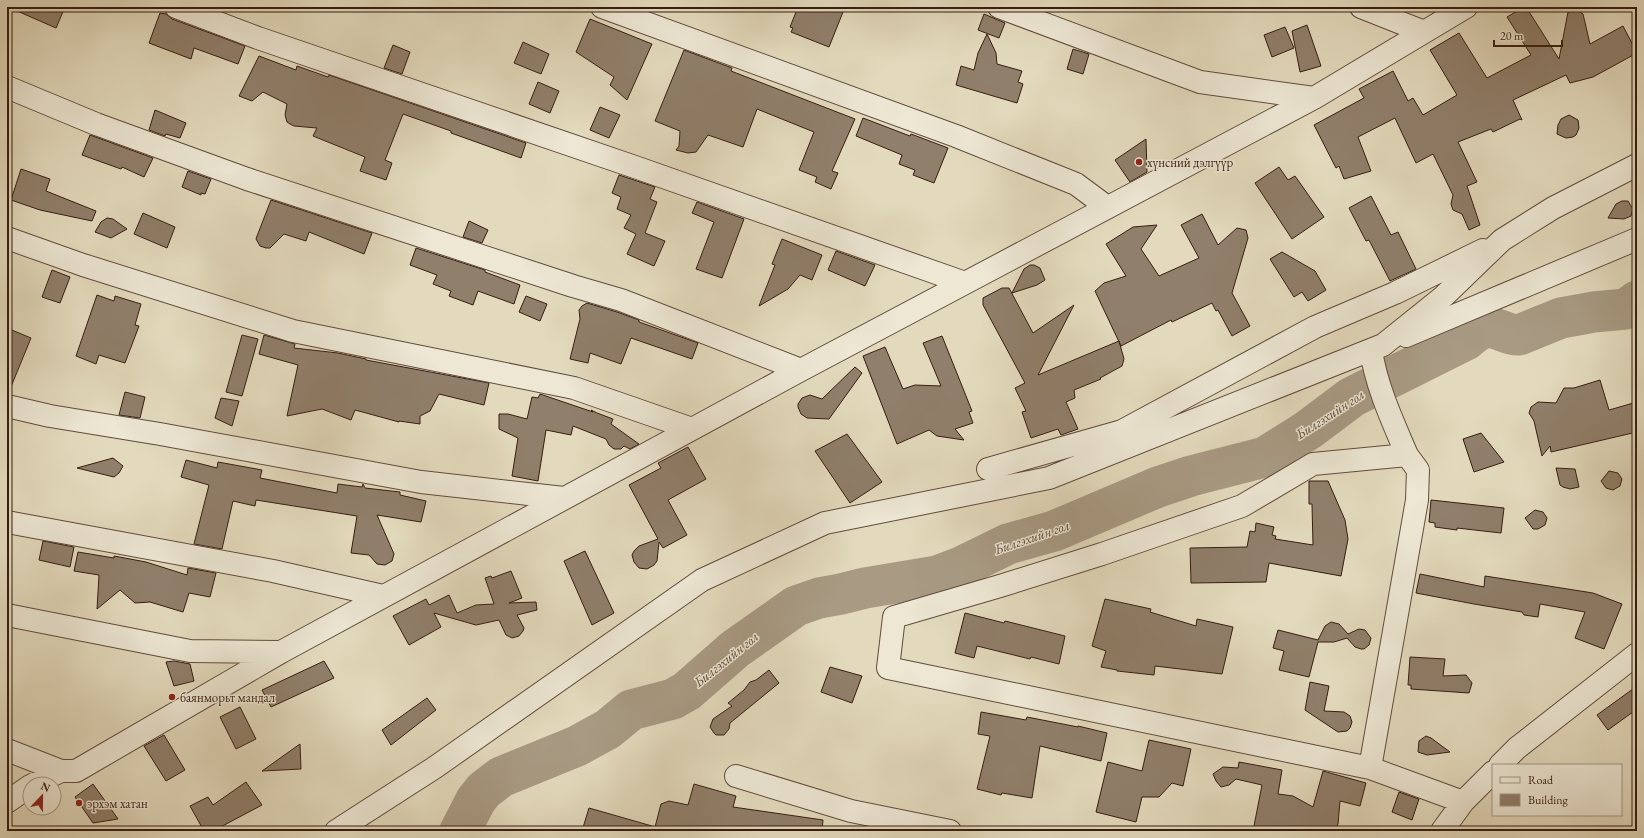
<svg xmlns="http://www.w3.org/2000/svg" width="1644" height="838" font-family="'EB Garamond',serif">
<rect width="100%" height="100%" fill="#e3dabd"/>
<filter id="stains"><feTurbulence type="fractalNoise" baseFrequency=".005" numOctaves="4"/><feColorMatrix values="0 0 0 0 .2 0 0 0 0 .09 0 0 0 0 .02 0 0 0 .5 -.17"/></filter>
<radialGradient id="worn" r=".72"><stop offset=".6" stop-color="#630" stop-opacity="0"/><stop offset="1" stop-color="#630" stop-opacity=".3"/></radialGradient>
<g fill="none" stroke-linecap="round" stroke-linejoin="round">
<!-- river -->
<path stroke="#a89a83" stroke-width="41" d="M460 831 476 800 484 790 501 777 577 746 608 729 631 710 673 699 687 691 735 649 796 606 819 598 841 594 865 588 937 576 961 567 1008 544 1054 531 1158 487 1191 476 1265 457 1308 430 1352 397 1466 340C1471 336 1476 331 1482 329 1494 323 1506 336 1519 335L1561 318 1594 312 1626 309 1637 301"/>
</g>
<!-- building -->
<path fill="#907f6b" stroke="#361d12" d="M8 7H65L56 28Z
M798 7H845L829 47 791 32 793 28 790 27Z
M1524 7H1526L1559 59 1568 12 1577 10 1583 14 1590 44 1623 26 1637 53 1593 77 1570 83 1566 75 1513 100 1522 120 1520 119 1493 132 1491 129 1458 142 1477 182 1467 186 1480 225 1469 230 1462 214 1453 210 1451 204 1453 195 1433 154 1416 163 1395 118 1358 137 1371 171 1344 179 1339 166 1336 168 1314 125 1364 98 1359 89 1393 71 1408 101 1413 98 1423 115 1457 95 1430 50 1459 33 1487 78 1531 55 1507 17Z
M160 13 166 14 172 19 245 46 238 64 194 48 191 59 149 43Z
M984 14 1005 23 999 38 978 30Z
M590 19 652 44 627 100 610 85 614 77 576 52Z
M1307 25 1321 66 1300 72 1292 31Z
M1285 27 1294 48 1272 57 1264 35Z
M987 34 996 53 997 64 1022 71 1018 82 1023 84 1017 103 956 85 961 66 974 70 978 53Z
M523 42 549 54 541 74 514 63Z
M393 45 410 52 402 74 384 68Z
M1073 49 1089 54 1083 74 1067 69Z
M684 50 732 68 731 71 855 119 832 171 838 173 831 189 815 182 817 177 799 170 814 132 757 109 743 147 708 135 696 152 688 153 676 150 679 146 680 131 655 121Z
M259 56 296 70 297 66 328 77 329 75 526 143 521 158 451 133V131L403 114 385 160 392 163 386 180 360 171 365 157 313 136 317 128 294 126 290 124 287 122 285 115 287 104 263 92 252 101 239 96Z
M538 82 559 91 550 113 529 104Z
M600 107 620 115 609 138 590 130Z
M155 110 186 123 180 138 166 134 165 136 149 130Z
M1569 115 1578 120 1579 128 1576 135 1573 137 1566 138 1557 134 1558 125 1561 119Z
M863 118 910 136 911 134 948 148 934 183 913 175 915 170 899 164 902 155 856 136Z
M90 135 153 158 144 177 122 167 121 169 82 155Z
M1146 139 1147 172 1130 182 1115 160Z
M1279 167 1288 180 1295 176 1324 217 1292 239 1255 183Z
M21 169 50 179 46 191 96 211 92 221 40 210 11 200Z
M188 171 211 179 205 194 201 193V195L182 187Z
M619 175 655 187 650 199 657 202 645 233 665 241 654 266 627 254 636 234 624 228 631 215 617 209 621 197 612 193Z
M1371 196 1391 235 1398 232 1416 269 1390 281 1369 240 1366 241 1349 208Z
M271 200 372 233 364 254 309 232 306 241 284 234 270 248H266L260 246 256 239 257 236Z
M1622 201H1628L1631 206 1633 209 1631 216 1624 219 1608 218 1616 204Z
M697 202 744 219 722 278 696 269 714 222 692 213Z
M143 213 175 227 167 248 134 234Z
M1202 214 1218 245 1237 228 1246 230 1248 238 1232 293 1250 326 1232 336 1218 310 1216 311 1212 303 1172 322 1171 320 1121 346 1095 291 1104 283 1126 276 1106 244 1133 227 1157 225 1141 249 1159 276 1199 258 1181 225Z
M107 218 113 219 127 229 111 238 95 232 101 222Z
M469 221 488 230 482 243 463 237Z
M782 239 822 255 812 280 800 275 788 289 759 306 775 265 772 264Z
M416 248 485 270V272L520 285 514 304 478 291 473 305 449 296 451 291 433 284 437 275 410 265Z
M836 251 875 265 865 286 828 270Z
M1282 252 1315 271 1326 290 1308 301 1302 292 1294 297 1270 259Z
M1030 265H1034L1040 268 1045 280 1037 285 1012 293 1024 269Z
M52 270 70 277 60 303 42 297Z
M1002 288H1009L1033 333 1074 305 1038 375 1119 341 1124 359 1122 366 1100 378 1101 379 1074 390 1075 398 1066 402 1078 429 1061 435 1058 429 1031 438 1022 412 1026 411 1015 388 1025 383 983 305V298Z
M97 295 114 301 115 296 141 304 135 325 139 326 125 363 99 355 96 364 76 356Z
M526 296 547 304 540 321 519 312Z
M587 303 617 312 639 320V322L698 343 692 359 631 338 621 364 590 353 588 363 570 359 580 319 579 310 582 306Z
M7 328 31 338 8 394H7Z
M242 335 258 339 242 396 226 392Z
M264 335 295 344 294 348 338 353 366 359V360L489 383 484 405 439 394 430 411 420 416V424L399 421V422L355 410 351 420 322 409 287 416 298 365 259 354Z
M942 336 972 411 969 412 973 423 955 429 964 440 937 436 929 430 897 444 863 356 885 347 903 389 915 385 941 386 923 343Z
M855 367 862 373 829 419 807 418 801 414 798 407V404L802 398 810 395 822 399Z
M1600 380 1609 410 1637 402V432L1551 452 1550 446 1542 456 1534 421 1529 413 1531 407 1538 402 1556 403 1564 388H1574Z
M125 392 145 397 140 418 119 415Z
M540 394 593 412 591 410 597 413 613 419 611 424 639 444 630 449 624 446 621 449H614L609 445 606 439 573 426 571 435 546 430 538 481 512 476 518 438 499 429V414H508L527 419 532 397 538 398Z
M221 398 239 401 232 426 215 418Z
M1481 433 1504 462 1474 472 1463 439Z
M847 434 882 482 850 503 815 451Z
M688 447 706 479 668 500 687 535 663 548 659 542 657 561 654 565 647 569 639 568 634 562 632 555 634 551 639 546 658 539 629 485 661 468 658 463Z
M113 458 123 466 119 473 114 477 77 468Z
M186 460 217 468 218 462 262 470 260 478 337 493 338 484 362 487 363 484 365 488 400 492V495L426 501 421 522 377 515 394 554 392 561 385 565 377 564 369 555 351 553 357 516 256 500 255 506 233 501 222 549 194 544 209 485 181 477Z
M1556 468 1575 469 1579 487 1570 489 1563 487 1560 485Z
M1609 471 1618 473 1622 479 1620 486 1613 490 1606 488 1601 481Z
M1309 481H1328L1345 520 1348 539 1341 576 1269 563 1266 582 1191 583 1190 548 1247 547 1250 531 1255 532 1256 523 1274 527 1272 535 1276 536 1275 539 1313 545 1312 504H1309Z
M1431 500 1504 508 1501 533 1457 528V530L1435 527V523L1429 522Z
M1535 510 1543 512 1547 518 1545 525 1538 529H1533L1525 518Z
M43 541 74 547 70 567 39 560Z
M585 551 614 613 592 625 564 561Z
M78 552 114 558V556L146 562 187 575 188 568 216 573 210 597 189 593 183 612 150 602 135 603 120 590 97 609 99 575 74 571Z
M511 571 522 598 509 603 536 602 537 610 517 615 524 628 523 631 519 636 512 638 506 635 499 620 476 625 434 613 441 627 409 645 393 616 426 599 429 605 449 595 457 613 476 605 494 604 485 578 491 576 492 578Z
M1420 574 1484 587 1485 576 1593 593 1622 604 1604 649 1575 638 1585 612 1540 604 1538 617 1524 615 1522 612 1474 604 1416 593Z
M1105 599 1151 609 1150 612 1196 626 1197 619 1233 627 1222 674 1155 666 1154 675 1117 671V670L1101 667 1106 651 1092 646Z
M965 613 1004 623 1005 621 1065 636 1059 664 1031 657 1030 659 977 646 974 658 955 653Z
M1331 622 1339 624 1348 634 1359 629 1365 630 1371 638 1369 645 1364 649H1361L1355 647 1347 638 1334 642H1318L1309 677 1279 670 1284 651 1273 648 1278 630 1318 640 1325 626Z
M1410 657 1445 659 1443 676 1466 675 1472 683 1469 693 1411 689V685H1408Z
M174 661 190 664 194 681 174 686 166 662Z
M324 661 334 678 271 707 262 690Z
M830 667 862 676 852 703 821 692Z
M769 670 779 683 730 723 729 729 724 735H716L714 733 710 727 713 719 732 706 728 703 744 690 750 682 756 680Z
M1310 682 1329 686 1324 711 1344 712 1350 716 1352 722 1350 728 1347 731 1338 732 1305 710Z
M1637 686V709L1608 730 1597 715Z
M427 698 436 710 391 745 382 730Z
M240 707 256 739 236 749 220 717Z
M981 712 1026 720 1027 717 1078 727V726L1107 733 1101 761 1040 746 1032 798 1002 793 1001 795 977 789 990 736 978 734Z
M164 735 185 770 166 781 144 746Z
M1426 736 1431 738 1450 752 1427 755 1418 752 1419 741Z
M1149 740 1191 749 1183 786 1172 783 1159 797H1142L1136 822 1096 812 1108 762 1142 771Z
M300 744 301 769 262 771Z
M1239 762 1282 770 1278 794 1293 796 1313 807 1323 771 1366 783 1360 806 1340 801 1338 824 1334 831H1253L1262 785 1236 779 1229 785 1221 787 1216 781 1213 774 1223 767 1238 768Z
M246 782 262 805 213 831H204L190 806 208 797 213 805Z
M93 784 118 819 93 823 75 797Z
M694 784 736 796 733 807 823 820 822 831H654L661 804 669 801 688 805Z
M1399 792 1419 799 1412 820 1392 812Z
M589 808 652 826 651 831H582Z"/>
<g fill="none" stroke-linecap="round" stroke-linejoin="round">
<defs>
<path id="minor" d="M176 7 258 38 635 167 965 283
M602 7 956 136 1076 184 1107 207
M999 7 1200 82 1314 98
M1361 7 1424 32
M7 87 96 124 247 179 573 286 621 300 801 370
M7 238 83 265 293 331 574 388 692 429
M1406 336 1637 239
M1371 350C1376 386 1393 422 1407 455
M7 406 50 416 160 434 421 482 564 498
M988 469 1122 431 1315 327 1395 293 1483 250
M7 522 273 571 383 596
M7 615 190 651 281 652
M7 750 61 771
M1500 765 1517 748 1637 654
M1370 768 1417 500 1418 470 1407 455 1313 464 1242 506 1102 554 1000 586 894 617 888 668 1370 768 1463 802
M736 776 851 811 950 831
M34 784 61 771H76L281 652 801 370 1314 98 1466 7
M7 802 30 786
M336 831 434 768 702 580 825 523 1049 478 1383 345 1444 296 1502 240 1553 208 1637 165
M1442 831 1463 802 1493 772"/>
</defs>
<!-- minor casing -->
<use href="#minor" stroke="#614c3d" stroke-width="24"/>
<!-- minor -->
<use href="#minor" stroke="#ede7d4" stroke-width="22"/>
</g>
<!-- markers -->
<g fill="#8f2418" stroke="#ede7d4" stroke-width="1.5">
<circle cx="1139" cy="162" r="4"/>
<circle cx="172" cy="697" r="4"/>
<circle cx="79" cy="803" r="4"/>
</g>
<g text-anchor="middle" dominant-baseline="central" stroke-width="3" stroke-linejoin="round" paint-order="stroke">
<!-- poi labels -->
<g font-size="13" fill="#361d12" stroke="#ede7d4" text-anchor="start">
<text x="1147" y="162">хүнсний дэлгүүр</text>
<text x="180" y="697">баянморьт мандал</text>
<text x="87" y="803">эрхэм хатан</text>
</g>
<!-- water labels -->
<g font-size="14" font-style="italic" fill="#5e493a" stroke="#ede7d4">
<text transform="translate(1330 414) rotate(-33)">Билгэхийн гол</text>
<text transform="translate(1032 537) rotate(-19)">Билгэхийн гол</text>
<text transform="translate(726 659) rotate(-39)">Билгэхийн гол</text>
</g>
</g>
<!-- margin -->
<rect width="1644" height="838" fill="none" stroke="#e3dabd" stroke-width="24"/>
<rect x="8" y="8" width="1628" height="822" fill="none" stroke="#361d12" stroke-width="2"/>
<rect x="12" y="12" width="1620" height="814" fill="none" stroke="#361d12"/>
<!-- legend -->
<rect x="1492" y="764" width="130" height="52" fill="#ede7d4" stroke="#a49686"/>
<rect x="1500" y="777" width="20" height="6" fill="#ede7d4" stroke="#a49686"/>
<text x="1528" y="784" font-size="12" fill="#361d12">Road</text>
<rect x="1500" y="794" width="20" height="12" fill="#907f6b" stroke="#a49686"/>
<text x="1528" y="804" font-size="12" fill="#361d12">Building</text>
<!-- north arrow -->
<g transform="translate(42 796) rotate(22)"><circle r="19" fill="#ede7d4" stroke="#a49686"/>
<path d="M0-3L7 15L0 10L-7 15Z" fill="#8f2418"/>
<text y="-6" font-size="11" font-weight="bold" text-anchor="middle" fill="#361d12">N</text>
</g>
<!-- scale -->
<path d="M1494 40v6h68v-6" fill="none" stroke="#361d12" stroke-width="2"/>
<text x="1500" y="40" font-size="12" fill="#361d12" stroke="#ede7d4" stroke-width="3" paint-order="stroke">20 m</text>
<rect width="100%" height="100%" filter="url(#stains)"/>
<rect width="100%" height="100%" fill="url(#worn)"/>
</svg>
